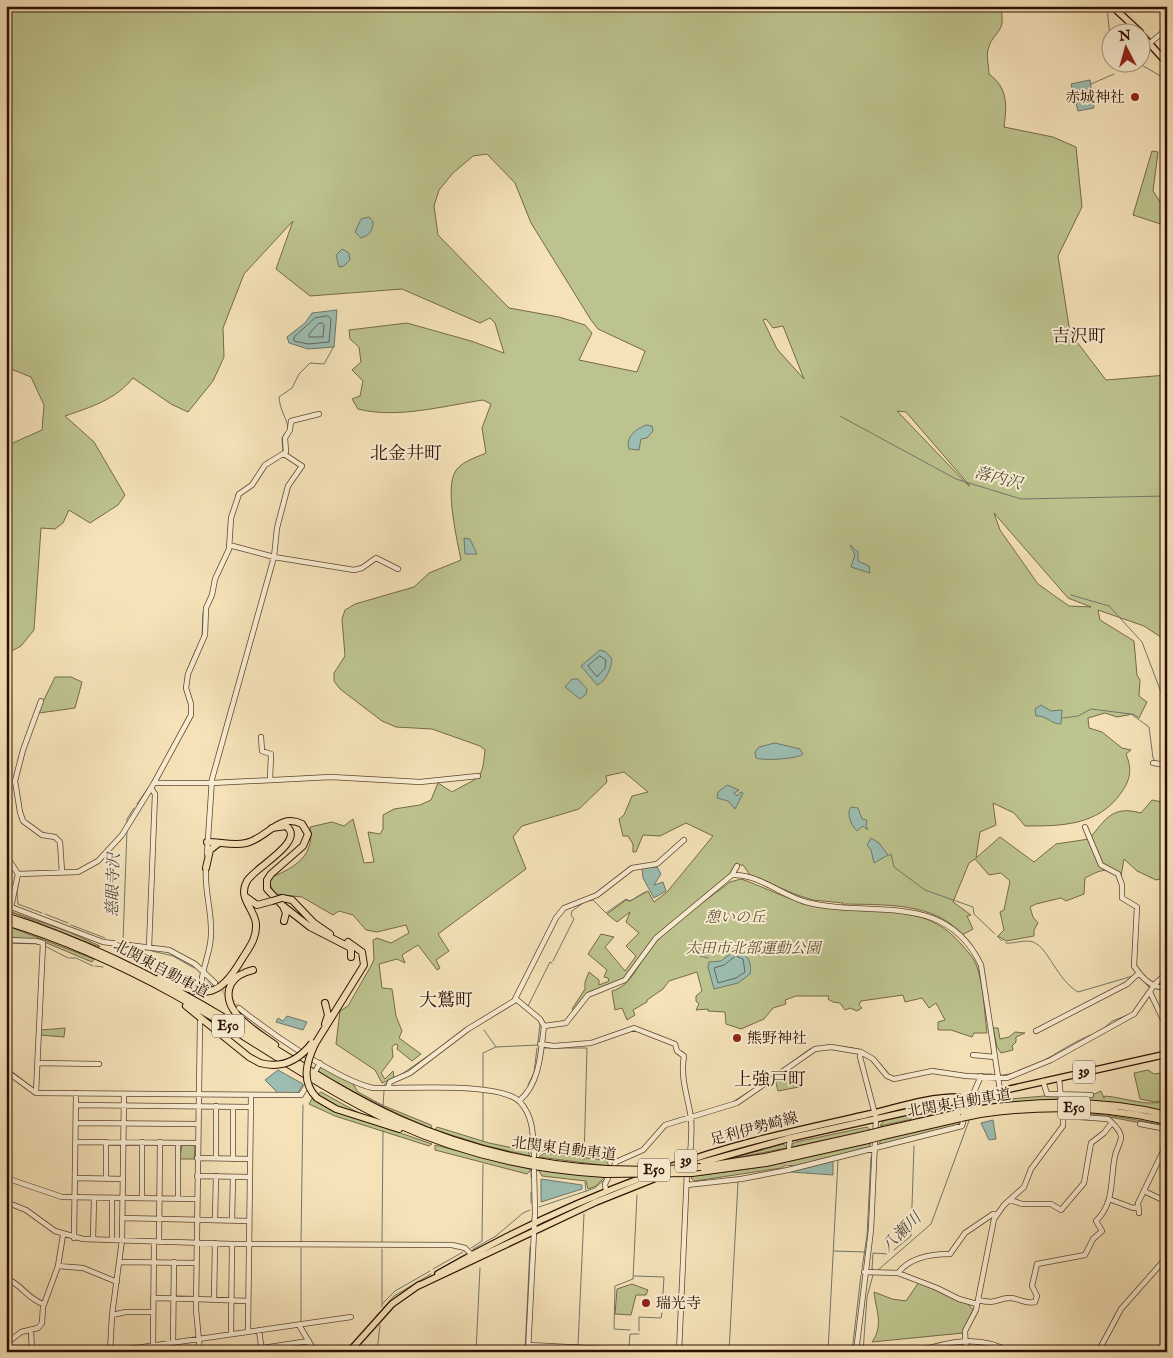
<svg xmlns="http://www.w3.org/2000/svg" width="1173" height="1358" font-family="'IM FELL English','Noto Serif JP',serif">
<rect width="100%" height="100%" fill="#f5e2b8"/>
<filter id="stains"><feTurbulence type="fractalNoise" baseFrequency=".004" numOctaves="4"/><feColorMatrix values="0 0 0 0 .2 0 0 0 0 .09 0 0 0 0 .02 0 0 0 .5 -.17"/></filter>
<radialGradient id="worn" r=".72"><stop offset=".6" stop-color="#630" stop-opacity="0"/><stop offset="1" stop-color="#630" stop-opacity=".3"/></radialGradient>
<!-- green -->
<path fill="#bdc38e" stroke="#756947" fill-rule="evenodd" d="M6 6H1000C1008 34 992 31 988 50 986 56 989 67 989 74 1008 88 1007 105 1004 127L1053 137 1076 147 1082 207 1058 256 1070 333 1106 380 1167 375V641L1144 626 1098 610 1100 620 1134 641 1137 675 1140 680 1139 696 1147 702 1139 718 1133 714 1117 717 1105 713 1088 718 1089 728 1102 732 1122 748 1131 750 1126 754C1132 769 1131 779 1121 793 1098 826 1061 826 1025 826L1014 813 993 803 996 825 980 832 976 858 1000 837 1034 862 1056 844 1089 839C1106 819 1112 805 1141 813L1152 800 1167 803V877L1156 880 1137 871 1124 859 1121 876C1104 867 1101 870 1085 878L1084 894 1066 901 1061 898 1036 904 1030 907 1033 917 1038 923 1034 930V936L1006 941 998 936 1004 930 1000 912 1004 910 1010 881 1001 873 989 875 975 859 969 863 953 902 971 915 967 916 973 929 962 935C935 902 884 905 845 904V909C891 913 930 907 962 945 967 951 973 957 976 964 984 985 984 1011 987 1033H974L972 1037 951 1030H938V1022L945 1020 936 1003 929 1008 922 998 905 1002 903 995 861 1001 859 1005 862 1008 857 1011 850 1008 845 1010 840 1003 833 1002 828 999 829 996H796L785 1000 786 1004 773 1008 764 1019 741 1029 726 1024 725 1012 708 1011V1009L696 1010 699 1004 696 1001V996L702 991 697 972 669 981 663 989 647 1000V1002L633 1010 635 1015 627 1020 622 1008 615 1010 612 991C632 986 640 960 652 946 674 922 704 902 730 882L741 879 747 881 803 904 843 909V903L813 900 797 895 750 875 743 865H738L728 877 657 935 624 980 594 991 575 1011 572 1009 585 989V982L589 972 599 980V985L609 981 608 978 604 977 607 970 588 954 601 934 614 937 605 947 625 971 636 956 626 946 639 933 626 922 630 912 617 922 607 914 626 900 630 901 648 891 654 902 667 892 713 836 686 823 660 836 643 835 636 852H633V844L628 836H623L619 819 624 815 632 796 648 792 624 772 606 776 607 782 579 809 522 826 513 837 526 869 438 934 449 951 436 960 440 968 437 970 418 945 402 955 405 963 397 959 379 964 382 988 392 989 396 1016 402 1031 399 1038 421 1054 412 1061 397 1049 398 1045 395 1044 392 1047 393 1057 381 1073 385 1079 393 1071 394 1078 382 1083 375 1070 336 1044 340 1011 348 1006 372 964 374 959 373 940 377 938 391 943 409 933 406 925 377 932 366 930 353 915 339 911 333 915 302 897 275 894 269 883 272 877C296 867 315 855 310 827L332 822 344 826 353 819 364 863 374 862 368 832 380 834 383 829V815L394 809 420 805 431 800 438 783 452 792C479 776 482 783 485 750L480 746 432 729 396 727 382 721 340 689 334 681V673L345 656 342 619 345 610 355 604 414 587 429 573 461 560C457 540 446 492 454 474 459 462 475 458 486 453L482 428 491 404 483 400C443 406 397 419 358 409L352 399 360 396 363 381 352 370 361 362 359 347 350 339 349 330 407 323 471 341 504 353 495 323 490 318 480 323 402 289 310 296 276 269 293 221 244 274 223 328 224 357 213 381 188 412 171 404 133 378C115 400 91 407 65 416L94 442 125 495 118 505 90 523 69 510 63 523 55 529 41 528 34 630 21 646 6 654V446L42 430 44 405 31 377 6 367ZM487 154 515 183 531 223 591 320 598 329 645 351 637 372 579 360 592 333 585 325 559 317 509 308 438 235 434 206 439 190 453 173 473 156ZM766 319 773 328 783 326 804 379 777 349 763 320ZM897 411 906 412 970 486 968 485ZM994 513 1068 598 1091 607 1069 606 1038 584 1000 530Z
M1152 151 1158 152 1153 191 1161 203 1167 205V226L1133 215Z
M55 677H71L82 682 75 708 39 713 38 712Z
M6 910 67 931 100 946 99 947Z
M10 927 94 959 92 962 37 939 8 938Z
M65 1028 64 1037 40 1035 41 1030Z
M993 1028H998L1000 1039 1009 1037 1015 1032 1025 1033 1016 1037V1042L1012 1046 1013 1050 1001 1053 997 1047Z
M1164 1060H1167V1099L1155 1102 1140 1099 1134 1073 1148 1070 1154 1074 1161 1073Z
M322 1066 353 1084 358 1092 382 1105 431 1125 432 1129C392 1112 355 1094 318 1071L319 1067Z
M787 1070 799 1087 778 1091 775 1079Z
M1101 1091 1104 1098 1105 1096C1128 1098 1145 1107 1167 1101V1112L1108 1102 1064 1099 1065 1096 1092 1095Z
M321 1092 359 1113 316 1101 326 1107 432 1144 429 1146 335 1116 309 1104 313 1097Z
M1056 1095 1059 1099 981 1105 986 1101Z
M971 1099 964 1108 880 1126 884 1120Z
M1065 1112 1107 1115 1167 1125V1128L1115 1118 1066 1115Z
M961 1121 959 1125 884 1144 879 1143 882 1139Z
M437 1127 489 1143 528 1151 530 1156 487 1146 435 1130Z
M867 1127 872 1131 721 1161 783 1144 787 1147 796 1142Z
M871 1142 869 1147 794 1166 786 1165 781 1168 695 1181 692 1179 691 1176H694L755 1168Z
M182 1144 195 1146 194 1159H180Z
M435 1145 530 1169V1171L527 1174 435 1150Z
M544 1153 606 1160 609 1166 539 1157Z
M539 1171V1170L605 1177 596 1186 588 1189 586 1181 542 1176Z
M919 1282 967 1303 974 1311 963 1333 872 1342C884 1325 876 1311 874 1292L892 1299 906 1301Z
M632 1284 648 1290 646 1295H636L631 1315 615 1314 617 1289Z"/>
<!-- water -->
<path fill="#9cbdb1" stroke="#70776a" d="M1090 80 1094 108 1078 111 1071 84Z
M369 217 373 222C373 231 370 235 361 238L355 232 361 219Z
M342 249 349 253 350 260 344 266 339 267 336 255Z
M337 310 334 347 308 349 289 343 287 337 305 323 312 313Z
M646 425 652 426 653 431 647 438 641 439 639 450 629 449C625 437 636 429 646 425Z
M464 538 470 539 477 554H465Z
M850 545 858 552V561L869 566 870 573 851 567 855 555Z
M600 650 606 652 612 659C611 668 606 682 597 685L581 666Z
M572 679H578L587 689 586 694 580 699 565 687Z
M1041 705 1051 711 1062 710 1061 724C1051 724 1046 715 1036 716L1035 709Z
M775 743 800 749 803 754C798 759 762 761 756 758L755 752 759 747Z
M727 785 739 790 734 793 737 796 741 792 743 793 735 809 728 801 717 798 718 792Z
M851 807 858 808 862 819 867 820 866 825 868 830 863 826 857 831C851 826 846 812 851 807Z
M871 838 879 843 888 855 874 863 871 850 867 845Z
M657 867 661 874 654 885 663 882 666 891 654 898 643 878 642 868Z
M734 951 742 952C749 957 752 965 750 974L738 983 714 989 708 967 709 962 721 961Z
M287 1016 307 1022 303 1030 276 1022 278 1018 283 1021Z
M278 1070 303 1084 298 1093H278L265 1080Z
M993 1120 996 1139 989 1140 981 1123Z
M833 1161V1175L791 1172 792 1171Z
M541 1179 582 1185V1189L541 1202Z"/>
<g fill="none" stroke-linecap="round" stroke-linejoin="round">
<!-- shore -->
<path stroke="#646658" stroke-width="1" d="M328 316 331 319 329 342 308 344 294 341V337L315 318Z
M322 323 324 325 323 337H309V334L318 324Z
M600 656 606 660 605 668 597 677 588 666Z
M736 956 743 959 745 972 736 978 718 983 714 968 724 965Z"/>
<!-- stream -->
<path stroke="#70776a" stroke-width="1" d="M1107 6 1110 39
M1136 62 1159 75 1167 86
M1091 84 1114 74
M840 416 956 479 1021 499 1167 496
M288 429C288 419 280 412 279 397L292 388 299 374 310 363 324 364 334 346
M283 451 282 438 285 433
M257 474 265 462 273 458
M235 501 236 494 243 489
M227 547 229 520
M220 563 226 551
M1071 595 1109 606 1142 642 1167 708
M202 637 203 612 207 601
M185 683 186 673 196 649
M185 692 189 705
M1063 718 1078 716 1091 709 1131 714 1149 727 1153 758 1156 762
M137 804 148 788
M127 822V819L134 808
M888 856 891 854 894 867 925 890 973 907 974 914 995 934
M17 892 18 904 42 913
M17 892 19 881
M587 901 593 900 606 913 626 899 630 901 645 892
M45 914 68 923
M71 925 105 938
M997 936 1002 941
M7 937 9 927
M123 941 127 830
M6 943 40 944
M1006 943C1015 944 1024 939 1033 942 1048 947 1057 980 1078 992L1133 976
M45 946 68 958
M113 947 124 949
M125 947 146 950
M152 951 173 956 194 968
M700 956 708 958
M69 958H76L93 966
M553 961 574 919 571 915 572 911 583 903
M95 966 103 967
M1139 977 1150 988
M208 982 213 987
M1153 983 1167 970
M528 1006 550 962 552 963
M1103 1029 1112 1021 1128 1015
M484 1030 496 1047 538 1045
M538 1042 540 1024
M841 1046 858 1049 872 1056
M544 1048H587L584 1160
M877 1060 889 1074
M6 1067 33 1088
M777 1073 810 1049 829 1045
M909 1074 934 1069 967 1074
M976 1074H992
M1003 1075C1035 1072 1062 1046 1091 1035
M399 1076 441 1047
M384 1085 389 1081
M528 1085 534 1073 537 1048
M483 1088V1053L496 1047
M275 1097H297
M731 1103 755 1088
M383 1106 384 1091
M974 1107 976 1101
M649 1140 665 1123 679 1118
M483 1141V1092
M531 1152 532 1155
M616 1160 626 1155
M531 1177V1170
M585 1182 586 1191
M531 1203V1192
M539 1207 595 1188 604 1180
M301 1241 303 1105
M382 1242 383 1131
M471 1248 482 1241 483 1164
M382 1249V1307
M473 1249 496 1236 523 1213 530 1210
M894 1250 911 1236 914 1146
M834 1251 865 1252
M862 1268 867 1236 871 1157
M433 1269 463 1252
M874 1270 872 1269 873 1253 889 1254
M878 1270 931 1224 970 1118
M434 1272 464 1255
M634 1276 664 1277 662 1309
M382 1304 395 1291 430 1271
M301 1322V1248
M302 1325 318 1352
M366 1329 394 1296 431 1274
M630 1330 614 1329 615 1286 633 1279 637 1195
M639 1331V1317L661 1318 662 1313
M578 1345 584 1214
M629 1347 630 1334H639
M344 1352 363 1332
M377 1352 380 1325
M476 1352 480 1268
M525 1352 530 1247
M578 1352V1351
M729 1352 738 1182
M828 1352 838 1160
M852 1352 861 1275
M863 1352 867 1297 873 1275"/>
<!-- minor-tunnel -->
<path stroke="#d7c29c" stroke-width="4.5" stroke-dasharray="4.5 2" stroke-linecap="butt" d="M218 985 239 1008
M788 1165V1156"/>
<defs>
<path id="minor" d="M1150 43 1167 29
M229 545 274 557 354 570 362 568 376 558 398 569
M41 701 23 750 15 781 20 812 23 821 42 835 55 837 60 842 62 872
M261 737 262 751 271 754 270 780
M1153 763 1167 765
M154 783H212L331 777 420 782 478 776
M1085 827 1101 865 1118 874 1122 885V898L1137 907 1134 966C1142 978 1152 989 1167 987
M207 854 212 779 274 557 277 528 288 486 302 466 284 454
M6 855 18 874
M18 874 78 872 98 861 122 835 154 783 191 715V704L186 688 188 674 205 635 206 608 212 595 215 579 229 549 231 518 239 494 252 485 265 465 286 452 285 438 290 430 291 421 319 414
M732 875 737 866
M6 905 103 942 169 950 195 964 215 983
M10 912 18 874
M6 931 7 926
M6 940 36 941 43 943 36 1093
M149 947 155 794 151 788
M201 988C201 969 211 953 211 934 212 911 204 890 206 867
M1150 992 1167 1028
M516 999 540 1019 544 1026C541 1051 540 1084 519 1101
M239 1008C269 1032 337 1080 373 1088 404 1089 500 1081 520 1102 534 1117 533 1137 534 1156
M544 1026 566 1023 588 995 625 980 656 938 732 875C759 874 781 895 806 902 871 919 945 889 981 965L1000 1090
M1036 1031 1127 984 1139 973
M540 1044 554 1046 591 1043 634 1028 675 1044 677 1051 684 1056C680 1078 688 1097 691 1118 692 1132 691 1148 689 1162
M973 1055 995 1057
M38 1063 99 1064
M316 1070 320 1063
M6 1071 36 1093 301 1095
M1059 1078 1061 1098
M1043 1081 1047 1094 1091 1095
M388 1088 390 1082 410 1073 468 1029 514 1001 556 918 564 908 597 895 632 868 657 864 684 840
M301 1095 309 1082
M76 1105 250 1107
M76 1123 198 1124
M1140 1124 1167 1129
M76 1142 198 1143
M789 1147 790 1138
M197 1158 250 1159
M216 1158V1106
M233 1159V1107
M197 1176 249 1177
M6 1178 62 1197 197 1199
M75 1178 123 1179
M106 1179V1142
M687 1185 741 1179 788 1170 962 1126 967 1108 981 1076
M606 1191 605 1184 616 1162 643 1150 665 1125 737 1103 815 1049 831 1047 861 1052 873 1059 887 1076 894 1079 932 1071 966 1076 1007 1078 1051 1060 1134 1014 1155 984 1167 973
M1144 1191 1167 1202
M142 1198V1142
M178 1199V1143
M1109 1199 1133 1208 1138 1207
M1010 1200 1022 1204H1051L1061 1210 1084 1183 1091 1143 1104 1133 1111 1124
M6 1202 26 1210 55 1231 83 1239 232 1244 452 1245 465 1248 471 1254
M1139 1213 1138 1203 1167 1143
M123 1218 249 1221
M215 1220 216 1176
M232 1220 233 1177
M74 1238 76 1093
M93 1239 94 1198
M112 1240V1198
M159 1242 160 1142
M120 1262 196 1263
M58 1266 83 1268 117 1282
M864 1272 898 1273 937 1288 959 1299 977 1304
M898 1273C910 1257 931 1254 950 1254L965 1233 993 1214 996 1215
M6 1278C23 1286 27 1298 43 1304
M153 1298 196 1299
M196 1299 248 1301
M214 1300 215 1243
M978 1300C998 1305 996 1298 1010 1298 1019 1298 1026 1305 1035 1302L1037 1296 1032 1286 1037 1264 1085 1255 1093 1239 1102 1231 1096 1221C1115 1203 1110 1179 1115 1156 1116 1150 1121 1143 1121 1137 1121 1130 1112 1123 1108 1119L1064 1116
M112 1315 126 1312H153
M299 1325 315 1352
M31 1330 32 1352
M259 1330 262 1352
M248 1331 251 1095
M231 1334 232 1244
M173 1342 174 1262
M6 1344 21 1332 38 1328 42 1323 43 1307 58 1266 63 1235
M153 1345 154 1242
M528 1345 666 1352
M108 1352 351 1317
M110 1352 112 1315 122 1240 124 1094
M200 1352 196 1309 200 1022
M236 1352 309 1341
M528 1352 535 1212 534 1171
M679 1352 687 1172
M856 1352 871 1230 876 1118 860 1057 861 1052
M916 1352C947 1342 979 1334 1010 1352
M966 1352 965 1331 976 1310 994 1219 1004 1205 1024 1187 1031 1169 1063 1126V1115
M1098 1352 1121 1309 1167 1257"/>
<path id="major" d="M1112 6 1140 32
M1140 33 1167 63
M686 1167 790 1138 1167 1054
M667 1168C731 1144 798 1130 865 1115 896 1108 927 1097 958 1097
M438 1274C505 1235 576 1202 649 1175
M418 1286 596 1202 666 1174
M349 1352 392 1304 419 1285"/>
<path id="highway" d="M207 842C220 842 234 846 246 843 266 839 280 812 302 824L308 834 303 846 271 874 267 880V889L282 905 310 927 351 948V957
M206 868 210 850 219 843
M246 897 257 905 272 901
M282 898 292 900 314 923 330 934
M283 906 286 913 284 921
M6 916C88 942 165 981 238 1026 291 1058 342 1093 399 1119 464 1148 535 1165 607 1169
M6 922C65 940 122 966 175 995 249 1037 317 1087 394 1123 460 1153 532 1170 605 1174
M253 970C244 972 236 975 231 984 218 1011 258 1032 275 1045
M160 977C202 996 216 1003 242 959 249 948 257 938 256 924 255 909 237 898 247 881 254 868 307 841 286 826L272 828
M186 1006 249 1057 260 1063
M325 1024 328 1015 325 1003
M315 1044 364 965 362 952 348 942
M317 1098 336 1109 399 1129
M981 1109C1043 1100 1106 1100 1167 1115
M980 1114C1043 1105 1106 1106 1167 1121
M884 1130 963 1112
M883 1136 961 1118
M701 1167 765 1157 868 1134
M692 1173 766 1163 868 1140"/>
</defs>
<!-- minor casing -->
<use href="#minor" stroke="#5f442e" stroke-width="6"/>
<!-- major casing -->
<use href="#major" stroke="#2d0f00" stroke-width="8"/>
<!-- highway casing -->
<use href="#highway" stroke="#2d0f00" stroke-width="8"/>
<!-- minor -->
<use href="#minor" stroke="#f8ecd1" stroke-width="4.5"/>
<!-- major -->
<use href="#major" stroke="#f5e2b8" stroke-width="5.5"/>
<!-- highway -->
<use href="#highway" stroke="#f5e2b8" stroke-width="6"/>
<defs>
<path id="highway-bridge" d="M272 901 282 898
M315 1044C306 1063 301 1082 317 1098
M260 1063C282 1069 299 1060 312 1043
M963 1112 981 1109
M961 1118 980 1114
M868 1134 884 1130
M868 1140 883 1136
M607 1169 650 1170 701 1167
M605 1174 692 1173"/>
</defs>
<!-- highway-bridge casing -->
<use href="#highway-bridge" stroke="#2d0f00" stroke-width="8" stroke-linecap="butt"/>
<!-- highway-bridge -->
<use href="#highway-bridge" stroke="#f5e2b8" stroke-width="6"/>
</g>
<!-- markers -->
<g fill="#8f2418" stroke="#f8ecd1" stroke-width="2">
<circle cx="1135" cy="97" r="5"/>
<circle cx="737" cy="1038" r="5"/>
<circle cx="646" cy="1303" r="5"/>
</g>
<g text-anchor="middle" dominant-baseline="central" stroke-width="4" stroke-linejoin="round" paint-order="stroke">
<!-- shield labels -->
<g fill="#f8ecd1" stroke="#6a513f" stroke-width="1">
<rect x="212" y="1014.5" width="32" height="23" rx="4"/>
<rect x="1073" y="1060.5" width="22" height="23" rx="4"/>
<rect x="1058" y="1096.5" width="32" height="23" rx="4"/>
<rect x="675" y="1149.5" width="22" height="23" rx="4"/>
<rect x="638" y="1158.5" width="32" height="23" rx="4"/>
</g>
<g font-size="14" font-weight="bold" fill="#2d0f00">
<text x="228" y="1026">E50</text>
<text x="1084" y="1072">39</text>
<text x="1074" y="1108">E50</text>
<text x="686" y="1161">39</text>
<text x="654" y="1170">E50</text>
</g>
<!-- poi labels -->
<g font-size="15" fill="#2d0f00" stroke="#f8ecd1" text-anchor="start">
<text x="1125" y="97" text-anchor="end">赤城神社</text>
<text x="747" y="1038">熊野神社</text>
<text x="656" y="1303">瑞光寺</text>
</g>
<!-- park labels -->
<g font-size="15" font-style="italic" fill="#5f4e32" stroke="#f8ecd1">
<text x="735" y="917">憩いの丘</text>
<text x="753" y="948">太田市北部運動公園</text>
</g>
<!-- street labels -->
<g font-size="15" fill="#2d0f00" stroke="#f8ecd1">
<text transform="translate(161 969) rotate(28)">北関東自動車道</text>
<text transform="translate(959 1103) rotate(-10)">北関東自動車道</text>
<text transform="translate(754 1129) rotate(-15)">足利伊勢崎線</text>
<text transform="translate(564 1149) rotate(7)">北関東自動車道</text>
</g>
<!-- water labels -->
<g font-size="16" font-style="italic" fill="#544c3e" stroke="#f8ecd1">
<text transform="translate(998 479) rotate(15)">落内沢</text>
<text transform="translate(114 885) rotate(-88)">慈眼寺沢</text>
<text transform="translate(902 1233) rotate(-45)">八瀬川</text>
</g>
<!-- quarter labels -->
<g font-size="18" fill="#2d0f00" stroke="#f8ecd1">
<text x="1079" y="337">吉沢町</text>
<text x="406" y="454">北金井町</text>
<text x="446" y="1001">大鷲町</text>
<text x="770" y="1080">上強戸町</text>
</g>
</g>
<!-- margin -->
<rect width="1173" height="1358" fill="none" stroke="#f5e2b8" stroke-width="25"/>
<rect x="8" y="8" width="1158" height="1343" fill="none" stroke="#2d0f00" stroke-width="2.5"/>
<rect x="12" y="12" width="1148" height="1333" fill="none" stroke="#2d0f00"/>
<!-- north arrow -->
<g transform="translate(1126 48) rotate(354)"><circle r="24" fill="#f8ecd1" stroke="#a7947d"/>
<path d="M0-4L9 19L0 12L-9 19Z" fill="#8f2418"/>
<text y="-8" font-size="14" font-weight="bold" text-anchor="middle" fill="#2d0f00">N</text>
</g>
<rect width="100%" height="100%" filter="url(#stains)"/>
<rect width="100%" height="100%" fill="url(#worn)"/>
</svg>
